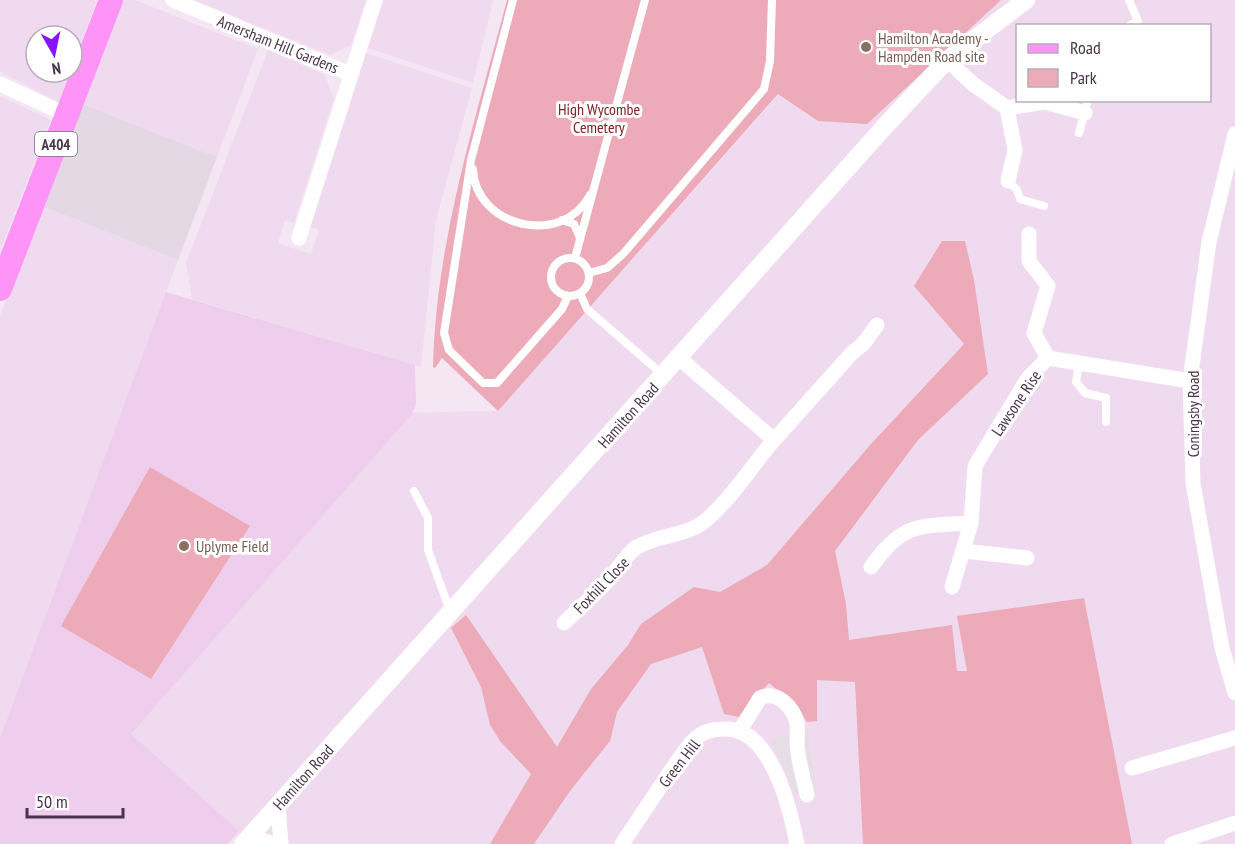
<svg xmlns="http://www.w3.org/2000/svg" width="1235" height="844" font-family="'PT Sans Narrow',sans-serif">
<rect width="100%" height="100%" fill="#f5e6f4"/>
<!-- residential -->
<path fill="#f0daef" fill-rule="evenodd" d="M0 0H97L72 67V36H36V72H70L59 102 0 72Z
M122 0H135L258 49 217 157 82 104Z
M194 0H366L351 45 330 55Z
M384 0H493L473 83 368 48Z
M786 0H1235V844H233L239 831 130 735 391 413 498 411 779 94ZM1018 26H1210V100H1018Z
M268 50 324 74 334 98 294 223 285 220 278 243 311 254 319 230 310 227 366 53 472 88 436 220 421 367 192 299 186 263Z
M0 96 51 120 0 251Z
M42 206 178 260 0 738V316Z"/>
<!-- industrial -->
<path fill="#e3d8e4" d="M82 104 217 157 178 260 42 206Z"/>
<!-- education -->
<path fill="#efceed" d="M166 292 415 365 416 404 412 414 131 734 239 831 228 844H0V738Z"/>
<!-- green -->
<path fill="#edaab8" d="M507 0H1001L867 124 818 121 778 94 498 411 442 358 435 368 433 367C436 241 475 121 507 0Z
M942 241H965L974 280 988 374 918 440 835 551 846 604 849 640 952 625 957 671H967L957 616 1084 598 1132 844H863L855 682 817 680V721L807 722 798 707 769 683 739 717 724 714 702 647 651 664 617 712 610 741 570 791 534 844H490L531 774 500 741 490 725 481 687 451 628 466 615 557 747 591 689 628 645 641 624 694 587 720 592 767 565 871 444 964 344 914 286Z
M150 467 250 526 151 679 61 626Z"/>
<!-- parking -->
<path fill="#e5dee5" d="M807 727 816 793 795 794 780 757 771 740Z"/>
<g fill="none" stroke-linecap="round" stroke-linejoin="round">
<!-- service -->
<path stroke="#fff" stroke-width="8" d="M513 0 471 160 444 333 449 350 483 383H497L562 309 568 296
M1129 0 1138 21 1129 26
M1079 133 1088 100
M473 169C475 227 562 248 590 195
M1008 181 1017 190 1020 199 1044 206
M562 220 574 224 580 238
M551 277a19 19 0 1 1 38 0a19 19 0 1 1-38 0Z
M575 258 645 0
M589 273 607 268 623 254 764 89 770 61 772 0
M580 293 587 309 662 374
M1079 363 1076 382 1085 393 1106 398V422
M414 491 428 518V550L450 611"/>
<!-- minor -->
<path stroke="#fff" stroke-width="15" d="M173 0 350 74
M947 60 973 84 1007 108 1015 150 1008 181
M0 84 67 115
M1007 108 1044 102 1085 113
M1235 134 1209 242 1190 381 1193 483 1222 648 1235 693
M1029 234V261L1048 286 1034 333 1048 358
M299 238 375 0
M774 440 852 353 864 343 877 325
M964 551 1027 558
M871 567C903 522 919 526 971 523
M952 587 971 523 975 466 1028 378 1048 358 1190 381
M564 623C579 608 596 594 610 578 618 569 627 553 637 547 659 534 685 537 705 521 732 498 751 467 774 440L679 358
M740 730 760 698C777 689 794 708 797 724 798 734 796 743 798 753 800 767 804 781 807 795
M1132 768 1235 738
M278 805 281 844
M249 837 276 844
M622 844C638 820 654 796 670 772 678 761 685 748 695 739 703 731 714 729 725 729 771 728 790 808 797 844
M1172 844 1235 823"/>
<!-- tertiary -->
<path stroke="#fff" stroke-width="18" d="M243 844 886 125 947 60 1026 0"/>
<!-- primary -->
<path stroke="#ff94f8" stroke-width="24" d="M0 289 111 0"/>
</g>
<!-- markers -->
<g fill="#8d6e63" stroke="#fff" stroke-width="2">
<circle cx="866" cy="47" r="6"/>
<circle cx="184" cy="546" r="6"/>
</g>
<g text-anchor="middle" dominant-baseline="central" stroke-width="6" stroke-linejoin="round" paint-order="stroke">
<!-- shield labels -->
<rect fill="#fff" stroke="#7e717f" stroke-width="1.5" x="35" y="132" width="42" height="24" rx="4.5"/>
<g font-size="15" font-weight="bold" fill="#473448">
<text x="56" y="144">A404</text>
</g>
<!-- education labels -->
<g font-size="16" fill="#785e54" stroke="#fff" text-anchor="start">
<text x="878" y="38">Hamilton Academy -<tspan x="878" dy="18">Hampden Road site</tspan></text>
<text x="196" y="546">Uplyme Field</text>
</g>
<!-- street labels -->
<g font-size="16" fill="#473448" stroke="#fff">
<text transform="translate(278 44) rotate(22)">Amersham Hill Gardens</text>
<text transform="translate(1016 403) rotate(-56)">Lawsone Rise</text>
<text transform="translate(1193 414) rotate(-90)">Coningsby Road</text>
<text transform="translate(628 415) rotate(-48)">Hamilton Road</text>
<text transform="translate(601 585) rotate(-46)">Foxhill Close</text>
<text transform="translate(679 763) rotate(-52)">Green Hill</text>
<text transform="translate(303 777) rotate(-48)">Hamilton Road</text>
</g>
<!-- park labels -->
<g font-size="16" fill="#802124" stroke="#fff">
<text x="599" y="109">High Wycombe<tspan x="599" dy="18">Cemetery</tspan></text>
</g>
</g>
<!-- legend -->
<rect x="1016" y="24" width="195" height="78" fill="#ffffff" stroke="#b5aeb6" stroke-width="1.5"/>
<rect x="1028" y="44" width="30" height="9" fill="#ff94f8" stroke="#b5aeb6" stroke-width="1.5"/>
<text x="1070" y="54" font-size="18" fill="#473448">Road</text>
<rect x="1028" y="69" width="30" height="18" fill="#edaab8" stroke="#b5aeb6" stroke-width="1.5"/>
<text x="1070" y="84" font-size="18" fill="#473448">Park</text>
<!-- north arrow -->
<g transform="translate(54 54) rotate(171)"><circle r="28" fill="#ffffff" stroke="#b5aeb6" stroke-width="1.5"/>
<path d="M0-4.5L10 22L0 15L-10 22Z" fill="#8912ff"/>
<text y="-9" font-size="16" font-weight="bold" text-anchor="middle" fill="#473448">N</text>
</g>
<!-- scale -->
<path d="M27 808v9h96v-9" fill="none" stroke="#473448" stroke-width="3"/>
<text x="36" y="808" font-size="18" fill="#473448" stroke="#ffffff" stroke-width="4.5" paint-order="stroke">50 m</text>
</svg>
